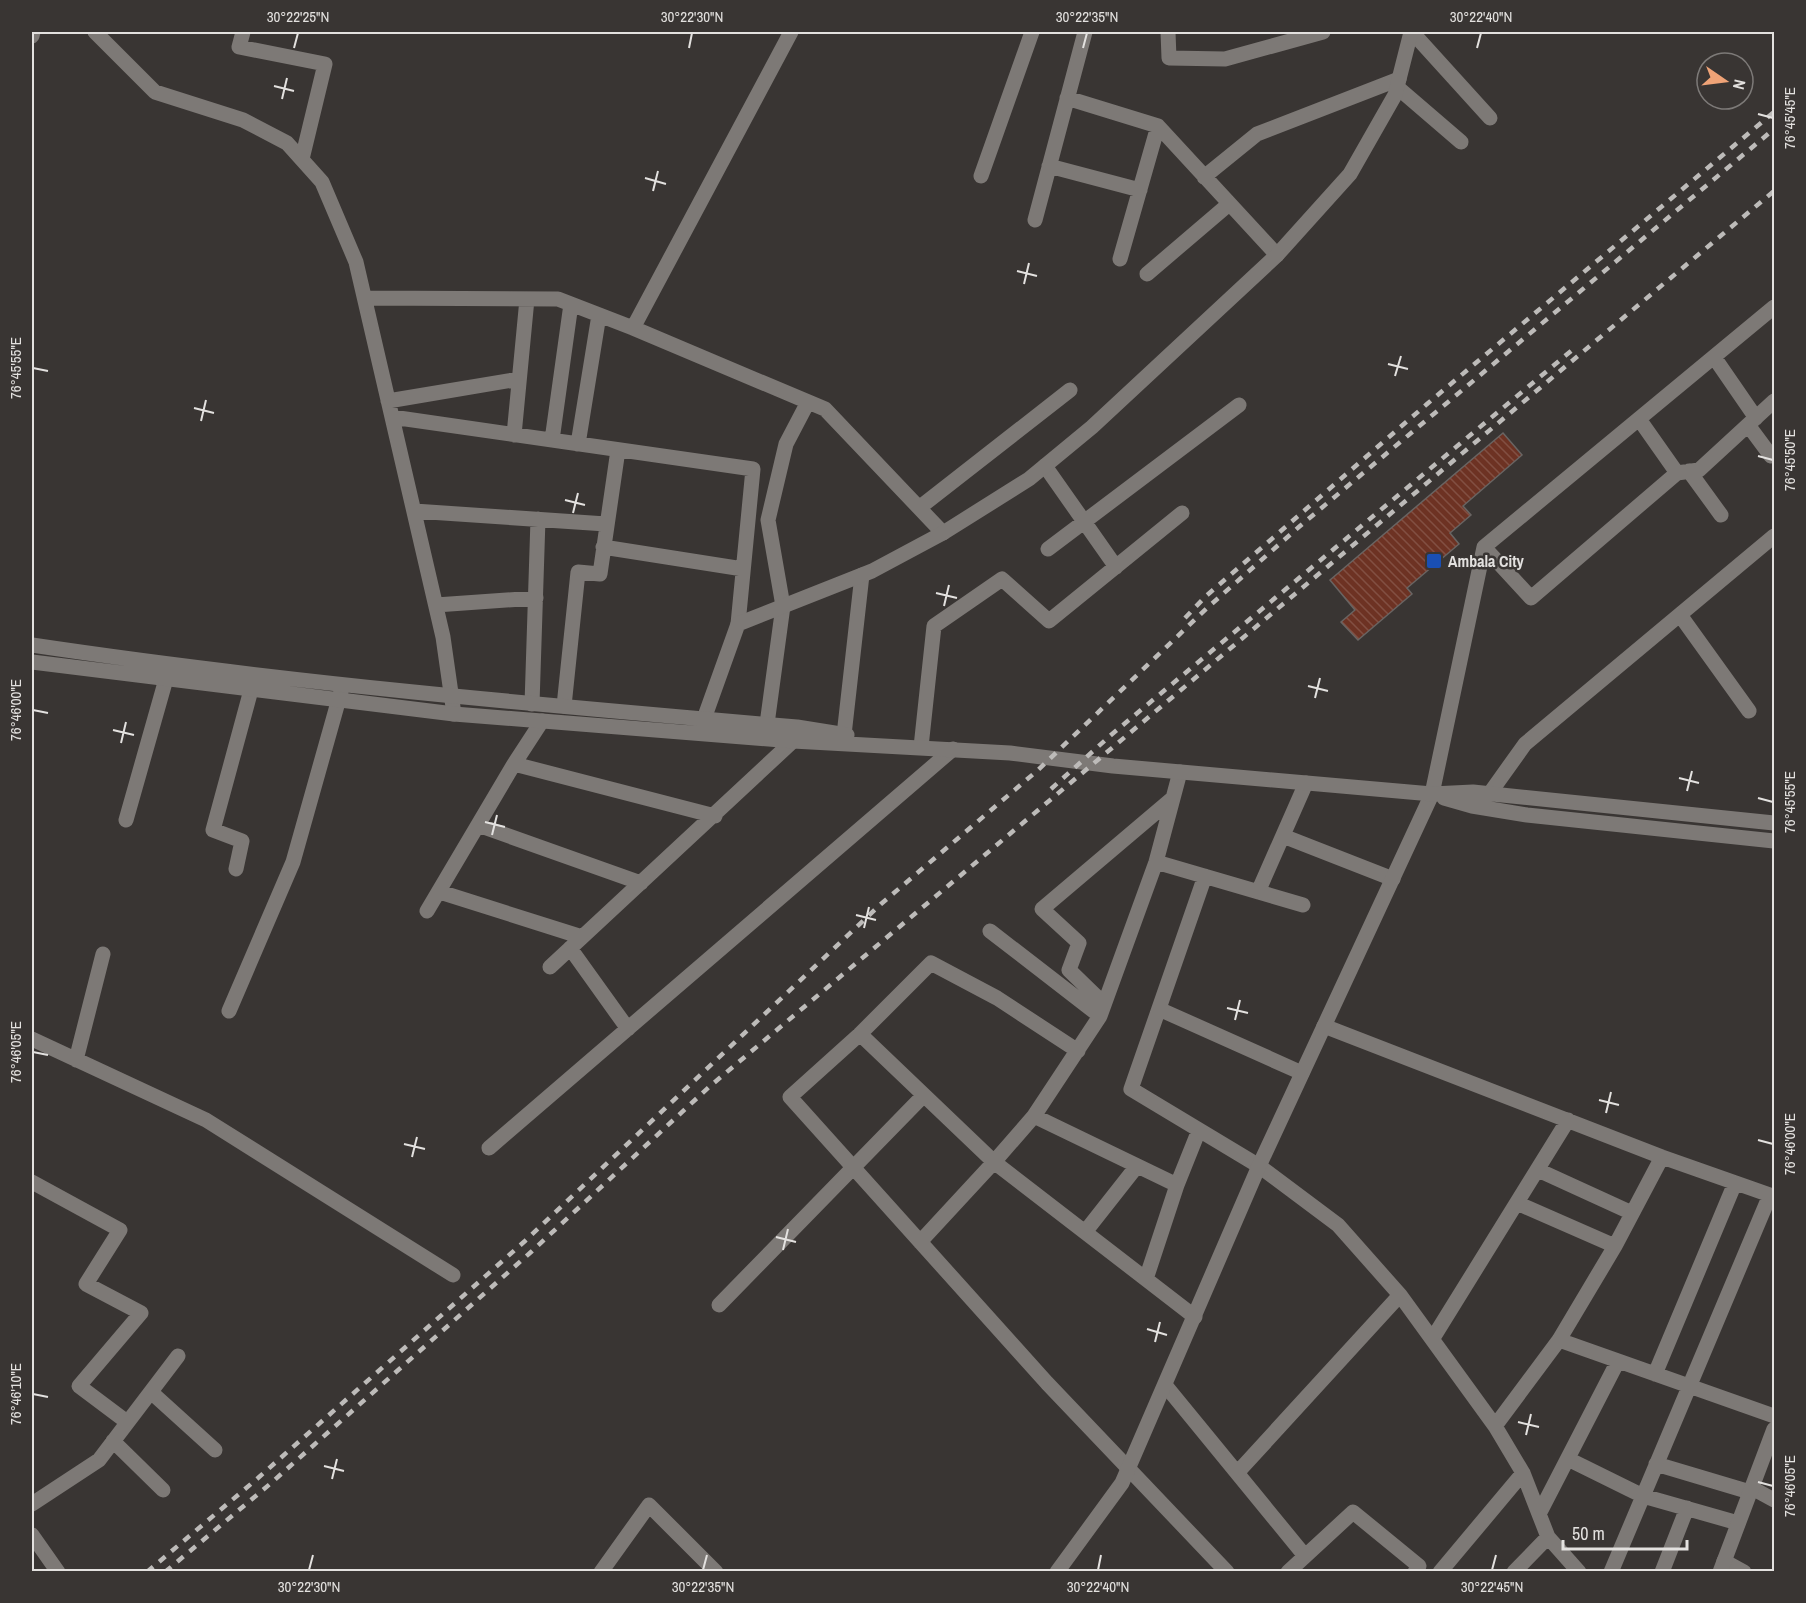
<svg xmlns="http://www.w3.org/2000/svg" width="1806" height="1603" font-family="'Archivo Narrow',sans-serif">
<defs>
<pattern id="building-back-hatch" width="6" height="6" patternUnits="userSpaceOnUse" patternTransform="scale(1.5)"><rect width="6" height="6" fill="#6d3223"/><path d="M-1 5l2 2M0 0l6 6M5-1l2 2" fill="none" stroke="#824f42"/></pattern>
</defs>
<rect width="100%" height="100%" fill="#393533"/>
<!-- building -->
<path fill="url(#building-back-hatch)" stroke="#696462" stroke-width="1.5" d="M1503 433 1522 455 1463 506 1471 515 1450 533 1459 544 1407 588 1412 594 1358 640 1341 622 1355 610 1330 580Z"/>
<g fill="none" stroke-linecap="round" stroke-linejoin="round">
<!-- minor -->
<path stroke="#7d7976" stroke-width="15" d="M95 32 155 92 243 120 287 143 322 182 356 262 443 637 454 714
M243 32 239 47 325 64 302 159
M1168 32 1169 58 1225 59 1323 32
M1412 32 1490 118
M32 36 33 32
M1397 87 1461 142
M1067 98 1158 126 1277 255
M1049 166 1140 190
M981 176 1032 32
M1204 177 1257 134 1399 79
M1035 220 1085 32
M1120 259 1158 126
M1147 274 1229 204
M365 298 558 299 633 328 825 409 943 533
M633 328 791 32
M1714 357 1756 418
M388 401 519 379
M392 417 753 469 738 624
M1639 419 1677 473
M1748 425 1771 456
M514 435 527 299
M552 440 571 304
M578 444 599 315
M1045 466 1116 567
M1689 471 1721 515
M919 508 1070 390
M414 511 606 524
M603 547 743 569
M1484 547 1531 598 1677 473 1699 470 1774 401
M1048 549 1239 405
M436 605 536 598
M1680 615 1749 711
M532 704 538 519
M564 706 578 572 600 574 618 450
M767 724 783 606 768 520 786 444 808 402
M844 735 862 575
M921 747 934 626 1002 579 1049 621 1182 513
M514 764 715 816
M1490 793 1525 744 1774 536
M1432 794 1484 547 1774 307
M126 820 166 679
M478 825 641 883
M1283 836 1393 879
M1156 862 1303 905
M236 869 242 841 213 830 251 690
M1205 876 1131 1089 1259 1166 1338 1225 1400 1295 1495 1426 1523 1473 1548 1537 1579 1572
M440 892 582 937
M1258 892 1306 783
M427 911 514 764 542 721
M990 931 1100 1016
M570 948 628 1029
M550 967 793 741
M1104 1004 1069 970 1079 943 1042 909 1173 798
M1159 1009 1302 1073
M229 1011 293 862 342 688
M1324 1026 1662 1157 1770 1195 1611 1572
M860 1034 994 1162 1195 1317
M32 1039 206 1120 453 1275
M1078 1051 997 998 931 963 860 1034 790 1097 1047 1383 1227 1572
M76 1060 103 954
M1034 1116 1177 1185
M489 1148 953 749
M1538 1170 1632 1213
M32 1182 120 1230 86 1284 141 1313 79 1386 127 1422
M1517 1203 1615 1246
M1085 1232 1137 1166
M920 1242 994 1162 1034 1116 1100 1016 1156 862 1180 772
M1146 1279 1177 1185 1199 1130
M719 1305 924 1095
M1433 1338 1568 1120
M1559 1340 1774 1416
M1655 1374 1735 1183
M1165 1385 1305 1556
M151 1392 215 1450
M1495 1426 1559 1340 1615 1246 1662 1157
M113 1441 163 1490
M1568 1459 1643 1496 1738 1523
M1656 1464 1750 1492
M1237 1473 1400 1295
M1752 1488 1774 1500
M32 1504 99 1460 178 1356
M1539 1514 1618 1361
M32 1535 58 1572
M1724 1561 1744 1572
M601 1572 649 1505 716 1572
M1288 1572 1353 1512 1419 1566 1415 1572
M1440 1572 1523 1473
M1514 1572 1548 1537
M1662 1572 1687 1508"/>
<!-- tertiary -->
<path stroke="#7d7976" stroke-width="15" d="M700 730 738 624 872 571 943 533 1029 479 1092 427 1277 255 1350 174 1395 95 1411 32
M1057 1572 1122 1483 1259 1166 1432 794"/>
<!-- secondary -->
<path stroke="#7d7976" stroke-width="15" d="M32 645C286 683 541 705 797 727L847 735
M32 662 454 714 793 741 1010 753 1113 766 1432 794 1473 792 1774 823
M1444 798 1472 806 1527 815 1774 841
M1720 1572 1774 1429"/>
<!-- rail -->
<path stroke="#bdbbb9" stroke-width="4.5" stroke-dasharray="8 8" stroke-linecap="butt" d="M1185 618 1206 596 1427 404 1774 112
M1051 789 1111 735 1577 346
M147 1572 258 1478 525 1241 881 904 1038 770 1207 608 1300 526 1774 129
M165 1572 270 1484 531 1252 709 1087 1774 191"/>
</g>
<!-- ticks -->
<path fill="none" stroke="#e3e1df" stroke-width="2" d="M294 48 298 33M689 48 692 33M1083 48 1087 33M1477 48 1481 33M274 86 294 91M282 99 287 78M1758 114 1773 118M645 178 666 184M653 191 658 171M1017 271 1037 276M1024 284 1029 263M1388 364 1408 369M33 368 48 371M1395 376 1401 356M194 408 214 413M201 421 206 400M1758 456 1773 460M565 500 585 505M573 513 578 493M936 593 957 598M944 606 949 585M1308 686 1328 691M1315 698 1320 678M33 710 48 713M113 730 134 735M121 743 126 722M1679 778 1699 783M1687 791 1692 771M1758 798 1773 802M485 822 505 827M492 835 497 815M856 915 876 920M864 928 869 907M1227 1008 1248 1013M1235 1020 1240 1000M33 1052 48 1055M1599 1100 1619 1105M1606 1113 1611 1092M1758 1140 1773 1144M404 1144 425 1149M412 1157 417 1137M776 1237 796 1242M783 1250 788 1229M1147 1329 1167 1335M1155 1342 1160 1322M33 1394 48 1397M1518 1422 1539 1427M1526 1435 1531 1414M324 1466 344 1471M332 1479 337 1459M1758 1482 1773 1486M309 1570 313 1555M703 1570 707 1555M1098 1570 1101 1555M1492 1570 1496 1555"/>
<!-- markers -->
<rect fill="#1a4fb4" stroke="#393533" stroke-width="2" x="1426" y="553" width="16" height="16" rx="3"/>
<g text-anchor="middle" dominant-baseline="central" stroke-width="5" stroke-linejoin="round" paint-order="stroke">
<!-- poi labels -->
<g font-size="16" font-weight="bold" fill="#e3e1df" stroke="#393533" text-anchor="start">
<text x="1448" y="561">Ambala City</text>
</g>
</g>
<!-- border -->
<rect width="1806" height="1603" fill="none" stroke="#393533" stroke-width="66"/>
<!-- north arrow -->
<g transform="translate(1725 81) rotate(104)"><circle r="28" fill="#393533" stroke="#7d7a78" stroke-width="1.5"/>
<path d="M0-4.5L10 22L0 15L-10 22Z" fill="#efa377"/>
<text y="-9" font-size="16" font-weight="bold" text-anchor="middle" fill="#e3e1df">N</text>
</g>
<!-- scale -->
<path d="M1563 1540v9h124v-9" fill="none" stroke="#e3e1df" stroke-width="3"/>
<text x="1572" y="1540" font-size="18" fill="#e3e1df" stroke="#393533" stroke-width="4.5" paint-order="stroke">50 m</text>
<rect x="33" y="33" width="1740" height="1537" fill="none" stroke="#e3e1df" stroke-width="2"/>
<g font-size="15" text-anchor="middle" fill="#e3e1df">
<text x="298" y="22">30°22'25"N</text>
<text x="692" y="22">30°22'30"N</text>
<text x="1087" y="22">30°22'35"N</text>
<text x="1481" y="22">30°22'40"N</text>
<text transform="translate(1790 118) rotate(-90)" y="5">76°45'45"E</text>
<text transform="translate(16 368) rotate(-90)" y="5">76°45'55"E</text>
<text transform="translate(1790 460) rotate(-90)" y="5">76°45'50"E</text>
<text transform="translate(16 710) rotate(-90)" y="5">76°46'00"E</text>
<text transform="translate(1790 802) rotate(-90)" y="5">76°45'55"E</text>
<text transform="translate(16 1052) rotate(-90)" y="5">76°46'05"E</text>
<text transform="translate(1790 1144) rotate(-90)" y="5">76°46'00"E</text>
<text transform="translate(16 1394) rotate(-90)" y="5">76°46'10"E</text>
<text transform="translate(1790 1486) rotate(-90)" y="5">76°46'05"E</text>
<text x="309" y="1592">30°22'30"N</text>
<text x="703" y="1592">30°22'35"N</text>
<text x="1098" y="1592">30°22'40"N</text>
<text x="1492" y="1592">30°22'45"N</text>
</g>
</svg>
